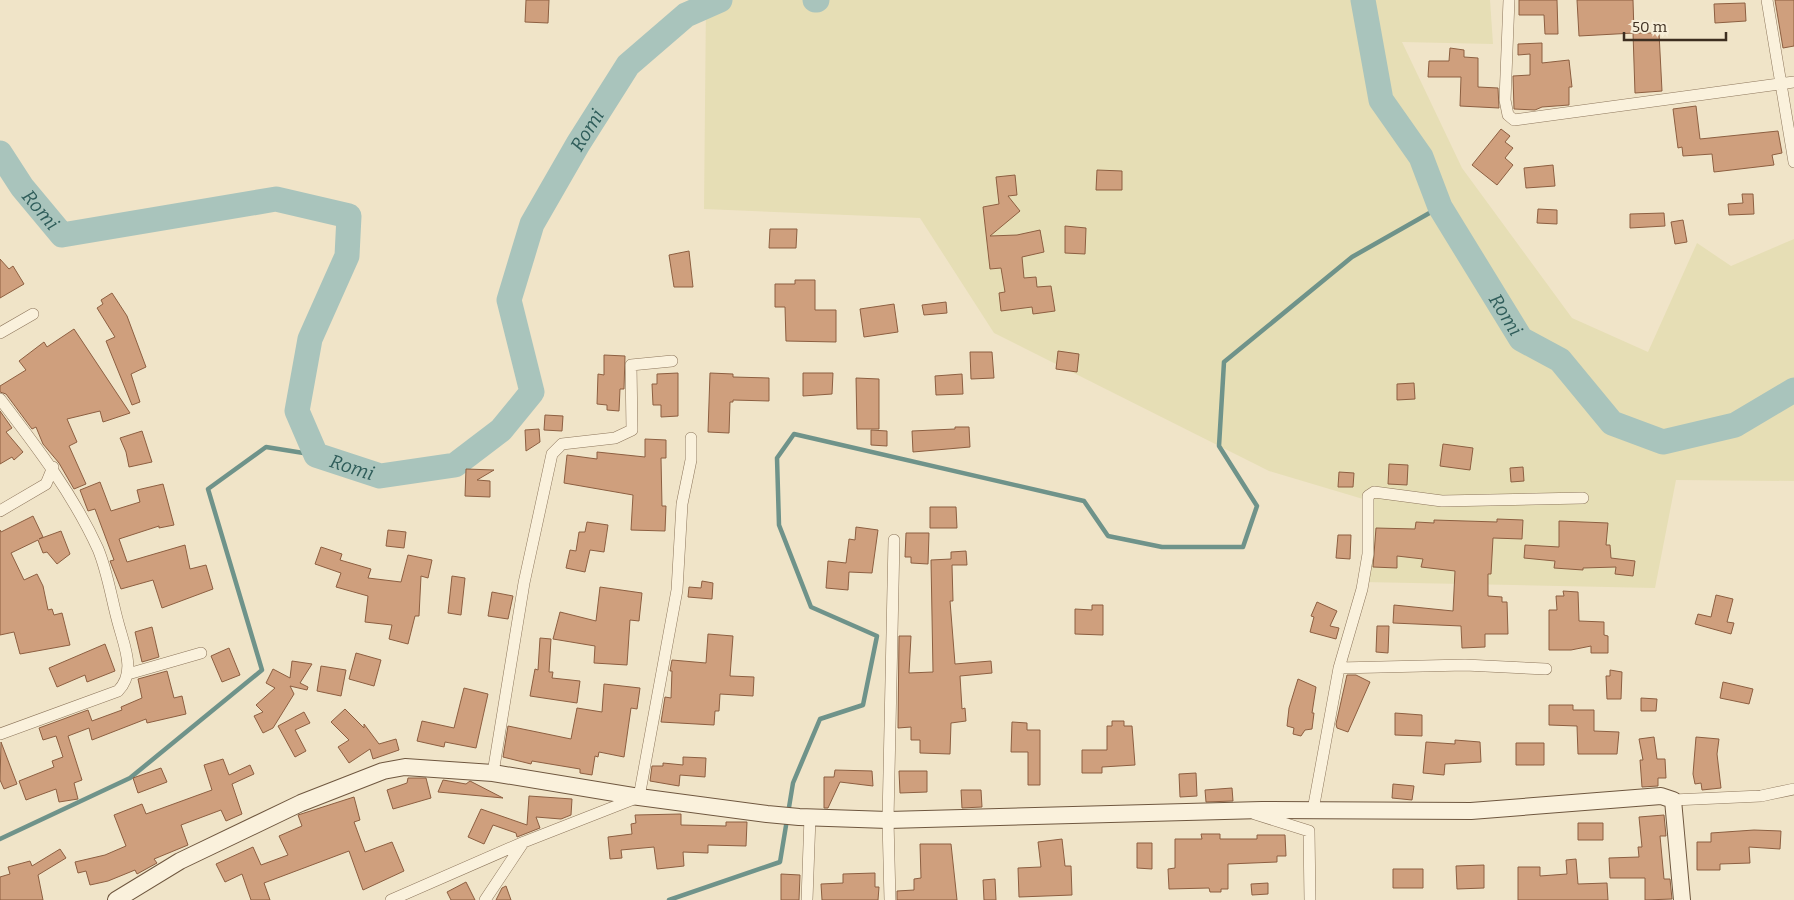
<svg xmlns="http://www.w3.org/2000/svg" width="1794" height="900" font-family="Bitter,serif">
<rect width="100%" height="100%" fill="#f0e4c8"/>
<!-- farmland -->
<path fill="#e6deb5" d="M706 0H1490L1493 44 1402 42 1462 168 1572 318 1648 352 1697 243 1731 266 1794 239V481L1676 480 1655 588 1363 582V499L1269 471 994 333 920 218 704 209Z"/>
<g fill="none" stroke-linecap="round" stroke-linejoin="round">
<!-- stream -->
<path stroke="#6f938a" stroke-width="4.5" d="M0 839 130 778 262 670 208 489 266 447 316 455
M669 900 780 862 793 783 820 719 863 705 877 636 811 607 779 525 777 458 794 434 1084 501 1108 536 1162 547H1243L1257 506 1219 446 1224 362 1352 257 1440 207"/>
<!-- river -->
<g stroke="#a9c4bc" stroke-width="25">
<path d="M815 0H817"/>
<path id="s1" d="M1363 0 1381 100 1421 157 1440 207 1521 339 1560 360 1612 423 1663 442 1735 425 1794 390"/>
<path id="s2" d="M0 153 22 187 62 235 276 199 349 216 347 256 310 339 297 411 316 455 380 476 455 465 501 430 532 392 509 300 532 224 578 144 628 65 686 15 720 0"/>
</g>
</g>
<!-- building -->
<path fill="#cf9f7d" stroke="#8d5f41" d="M526 0H549L548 23 525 22Z
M1519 0H1557L1558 34H1545L1544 15H1519Z
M1577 0H1633L1634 33 1579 36Z
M1775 0H1794V46L1783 48Z
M1745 3 1746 21 1715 23 1714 4Z
M1633 33H1659L1662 91 1635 93Z
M1542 43V63L1569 60 1572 87H1569V105L1542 107 1535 110 1514 109 1513 76 1530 75V54L1518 55V44Z
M1450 48 1464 50V57L1478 58V87L1498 88 1499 108 1460 106 1461 77H1428L1429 61H1449Z
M1696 106 1700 139 1778 131 1782 153 1772 155 1774 165 1714 172 1712 154 1683 156 1682 147 1678 148 1673 109Z
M1501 129 1510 136 1505 142 1513 148 1505 158 1513 165 1497 185 1472 165Z
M1553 165 1555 186 1526 188 1524 168Z
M1097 170 1122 171V190H1096Z
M1015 175 1017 195 1008 196 1020 211 990 236 1017 235 1040 230 1044 252 1022 257 1024 278 1036 277 1037 287 1051 286 1055 311 1033 314 1032 307 1001 311 999 293 1005 292 1001 268 990 269 983 207 999 204 996 177Z
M1742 194H1753L1754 214 1729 215 1728 204 1743 203Z
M1538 209 1557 210V224L1537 223Z
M1664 213 1665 226 1630 228V214Z
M1683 220 1687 242 1675 244 1671 222Z
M1065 226 1086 228 1085 254 1065 253Z
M770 229H797L796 248H769Z
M689 251 693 287H674L669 255Z
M0 259 9 269 13 266 24 284 0 298Z
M795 280H815V310H836V342L786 341 785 307H775V284H795Z
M112 293 127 316 146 367 131 374 140 402 132 405 106 341 115 337 97 308 103 304 101 300Z
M946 302 947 313 924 315 922 305Z
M894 304 898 332 864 337 860 309Z
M74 329 130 413 103 422 100 411 67 419 77 442 69 446 86 484 74 489 59 463 43 444 36 427 32 429 6 394 0 392V386L26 370 19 361 44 342 47 347Z
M1058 351 1079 354 1077 372 1056 369Z
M970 352H992L994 378 971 379Z
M604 355 625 356 624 389H620L619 411 607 410V405L597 404 598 374 604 375Z
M678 373V416L661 417V405H653L652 384H657V374Z
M710 373 733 374V377L769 378V401L733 400V402H730L729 433 708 432Z
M803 373H833L832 394 803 396Z
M962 374 963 394 936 395 935 376Z
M856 378 879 379V429H857Z
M1414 383 1415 399 1397 400V384Z
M0 411 12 428 6 432 23 452 14 460 12 457 0 464Z
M545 415 563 416 562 431 544 430Z
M955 427H969L970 447 913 452 912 431 955 429Z
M539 429 540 442 526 451 525 430Z
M871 430 887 431V446L871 445Z
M142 431 152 462 129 467 126 452 120 438Z
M645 439 666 440V458H661L662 506H666L665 531 631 530 633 495 564 483 567 455 597 459V452L645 457Z
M1443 444 1473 448 1470 470 1440 466Z
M1389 464 1408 465 1407 485 1388 484Z
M1523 467 1524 481 1511 482 1510 468Z
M466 469 494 470 477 480 490 481V497L465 496Z
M1339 472 1354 473 1353 487H1338Z
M100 482 111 511 140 502 137 490 163 484 174 525 159 528V526L119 539 127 562 185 545 190 569 206 565 213 589 162 608 153 580 121 589 110 561 114 560 95 509 88 511 80 490Z
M930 507H956L957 528H930Z
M33 516 43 537 39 539 61 531 70 554 57 564 47 552 43 553 38 540 11 553 24 580 37 574 43 586 48 610 52 609 54 615 62 613 70 645 20 654 14 632 0 635V530L1 532Z
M1497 519 1523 520 1522 539 1493 538 1491 574H1488V596L1502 597V602H1507L1508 634H1485V647L1462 648 1461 626 1393 623 1394 605 1453 611 1455 571 1421 567 1423 559 1397 556V568L1373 567 1376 528 1415 529 1416 522 1434 523V520L1497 522Z
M1559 521 1608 523 1606 545H1610L1611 558 1635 561 1633 576 1615 574 1616 567 1583 568V570L1554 568 1555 561 1524 558 1525 545 1559 547Z
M587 522 608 525 604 552 590 550 585 572 566 568 570 550 576 551 579 532H585Z
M856 527 878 530 872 573 849 572 848 590 826 588 828 561 846 563 849 539 855 540Z
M388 530 406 532 404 548 386 546Z
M906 533H929L928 564 911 563V557H905Z
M1338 535H1351L1350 559 1336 558Z
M321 547 342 554 340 560 371 569 368 578 401 582 408 555 432 560 428 578 421 576 419 616H415L408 644 389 639 392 625 365 622 368 596 336 587 341 573 315 564Z
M966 551 967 565H952L953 601H950L955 664 991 661 992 673 960 676 962 709 965 708 966 721 951 723 950 754 920 753V740H911V727L898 728 899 636H911L909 673 933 672 931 560 951 559V552Z
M452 576 465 578 461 615 448 613Z
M702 581 713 583 712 599 688 597 689 587 701 588Z
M600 587 642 593 639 621 630 620 627 665 594 663 595 646 553 639 560 612 596 621Z
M1563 591 1578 592 1579 621 1604 622V635L1608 636V653H1591V646L1571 650H1549V610H1557L1556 596H1564Z
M492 592 513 596 508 619 488 616Z
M1716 595 1733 599 1727 622 1734 623 1731 634 1695 624 1698 614 1711 617Z
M1317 602 1337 611 1330 626 1339 628 1336 639 1310 632 1314 617 1311 616Z
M1092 605H1103V635L1075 634V609L1092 610Z
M1377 626H1389L1388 653 1376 652Z
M152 627 159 657 142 662 135 632Z
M708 634 733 636 730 676 754 677 753 696 720 694 719 711H715L714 725 661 722 665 697 671 698 672 671H670L672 660 706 663Z
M540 638 551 639 549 672H553L552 678 580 681 577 703 530 696 535 669 538 670Z
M105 644 115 671 87 682 85 675 57 687 49 668Z
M229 648 240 675 222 682 211 656Z
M356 653 381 660 374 686 349 679Z
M292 661 312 664 300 683 308 687 307 690 290 686 294 694 273 728 263 733 254 716 263 712 256 705 275 688 266 683 273 669 290 678Z
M321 666 346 670 341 696 317 691Z
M1610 670 1622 672 1621 699H1607L1606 676H1610Z
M167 671 174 698 182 696 186 714 147 723 146 719 92 740 89 728 68 736 82 780 74 783 78 799 59 802 56 789 26 800 19 781 54 767 52 761 63 757 56 736 43 740 39 728 88 710 92 721 122 710 121 707 142 698 138 679Z
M1347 675H1356L1370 682 1348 732 1337 728 1336 724Z
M1298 679 1316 687 1312 713H1314L1312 729 1305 730 1301 736 1293 734 1294 728 1287 726 1289 708Z
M1723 682 1753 689 1749 704 1720 698Z
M604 684 640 688 637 709 631 708 624 757 599 752 598 757 595 756 592 775 580 773V769L532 761 531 764 503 757 508 726 571 739 577 708 602 712Z
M464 688 488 694 476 748 445 742 444 747 417 741 422 721 454 728Z
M1641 698 1657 699 1656 711H1641Z
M1549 705H1573V710H1594V731L1619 732 1617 754H1578L1577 726 1549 725Z
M345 709 364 728V724L379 744 396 739 399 750 373 759 370 749 349 763 338 747 349 740 331 722Z
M304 712 310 723 295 730 306 751 295 757 278 726Z
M1395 713 1422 715V736L1395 735Z
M1112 721H1124V726H1132L1135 765 1102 767V773H1082V750H1107V726H1112Z
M1012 722 1027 723V730H1040V785H1028V752H1011Z
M1654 737 1657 759H1665L1666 778H1658V786L1642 787 1640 760H1643L1639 739Z
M1696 737 1719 739 1717 754 1721 788 1702 790 1701 783 1695 784 1693 774Z
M1455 740 1480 742 1481 762 1445 764 1444 775 1423 773 1426 742 1455 744Z
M1 742 17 784 4 789 0 780Z
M1516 743H1544V765H1516Z
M683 757 706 758 705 777 680 775 679 786 650 781 652 766H663V763L683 765Z
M223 759 229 775 250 765 254 774 232 784 242 814 226 821 221 810 181 825 188 845 154 859 157 863 137 874 135 870 108 881 90 885 86 871 78 873 75 862 105 855 126 846 114 815 142 804 146 814 212 790 204 765Z
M161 768 167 782 138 793 133 778Z
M835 770 872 771 873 786 840 782 828 808H824V777H834Z
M899 771H927V792L900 793Z
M1196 773 1197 796 1180 797 1179 774Z
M408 778H426L431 798 393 809 387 790 407 783Z
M443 780 466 784 470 781 503 798 438 792Z
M1393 784 1414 786 1412 800 1392 798Z
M1232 788 1233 801 1206 802 1205 790Z
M961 790H981L982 807 962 808Z
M529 796 572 799 571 815 561 819 536 817 540 828 517 837 516 833 493 825 484 844 468 837 481 809 527 825Z
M354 797 360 820 354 822 365 852 392 842 404 871 363 890 349 851 264 883 270 900H251L242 874 225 882 216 864 253 847 261 865 288 855 279 836 302 826 298 815Z
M681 814V825L726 826V822H747L746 846 708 845V853L683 852 684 866 657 869 654 847 621 850 622 858 610 859 608 837 632 834 631 824 636 823 635 815Z
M1664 815 1666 836H1660L1664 879H1670L1672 899 1645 900V878H1610L1609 858 1639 857 1638 847H1642L1639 817Z
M1578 823H1603V840H1578Z
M1754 830 1781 831 1780 849 1749 847 1750 863 1720 864V870H1697V842H1711V833Z
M1201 834H1220V839H1257V835H1285L1286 856H1277V862L1228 864V889H1221V892H1210L1209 888 1169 889 1168 869 1175 868V839H1202Z
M1062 839 1065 866H1071L1072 895 1019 897 1018 868 1041 867 1038 842Z
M1137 843H1152V869L1137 868Z
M920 844H951L957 900H897V891L914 890V879L921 878Z
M60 849 66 858 38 875 43 900H0V877L10 874 8 867 30 861 32 866Z
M1576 859 1578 884 1607 883 1608 900H1518V867H1540V876L1567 874 1566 860Z
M1484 865V888L1457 889 1456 866Z
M1393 869H1423V888H1393Z
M875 873V887H879L878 900H822L821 884 843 883V874Z
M781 874 800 875 799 900H781Z
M995 879 996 900H984L983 880Z
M466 882 475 900H451L447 892Z
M1268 883V894L1252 895 1251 884Z
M506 886 511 900H496L502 888Z"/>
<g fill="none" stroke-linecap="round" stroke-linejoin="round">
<defs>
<path id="street" d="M1509 0 1505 100 1508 115 1514 120 1794 82
M1767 0 1794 162
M0 333 33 314
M0 399C36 446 73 494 98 549 108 573 112 602 119 626 125 648 136 673 118 691L0 734
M0 511 46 484 53 467
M1339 668 1465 665 1546 669
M128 674 201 653
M493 773 524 583 552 454 562 444 615 438 632 430 631 365 672 361
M1673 800 1761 796 1794 789
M1313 810 1339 668 1362 589 1368 554V496L1374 492 1442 501 1583 498
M1255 814 1309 831 1310 900
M391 900 524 842 639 797 677 590 682 504 691 460V438
M485 900 523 843
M807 900 810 817
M890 900 888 820 894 540"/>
<path id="secondary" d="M116 900 180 861 301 803 383 771 405 767 493 773 639 797 767 814 799 817 888 820 1262 810 1471 811 1661 796 1673 800 1682 900"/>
</defs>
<!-- street casing -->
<use href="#street" stroke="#8d765c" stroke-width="12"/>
<!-- secondary casing -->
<use href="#secondary" stroke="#6f573f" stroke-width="18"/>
<!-- street -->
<use href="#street" stroke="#faf1dc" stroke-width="11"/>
<!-- secondary -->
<use href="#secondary" stroke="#faf1dc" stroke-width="16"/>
</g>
<g text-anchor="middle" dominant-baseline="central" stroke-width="4.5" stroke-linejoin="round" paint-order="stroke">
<!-- water labels -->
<g font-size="19" font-style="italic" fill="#2f5d5a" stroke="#f7eed8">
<text stroke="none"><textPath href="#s2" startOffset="1180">Romi</textPath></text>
<text stroke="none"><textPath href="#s2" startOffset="70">Romi</textPath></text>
<text stroke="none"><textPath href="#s1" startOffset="351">Romi</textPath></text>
<text stroke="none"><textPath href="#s2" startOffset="685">Romi</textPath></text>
</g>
</g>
<!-- scale -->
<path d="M1624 32v8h102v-8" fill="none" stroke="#3d2e20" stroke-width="2.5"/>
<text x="1632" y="32" font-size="15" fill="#3d2e20" stroke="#f7eed8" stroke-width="4" paint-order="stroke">50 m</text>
</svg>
